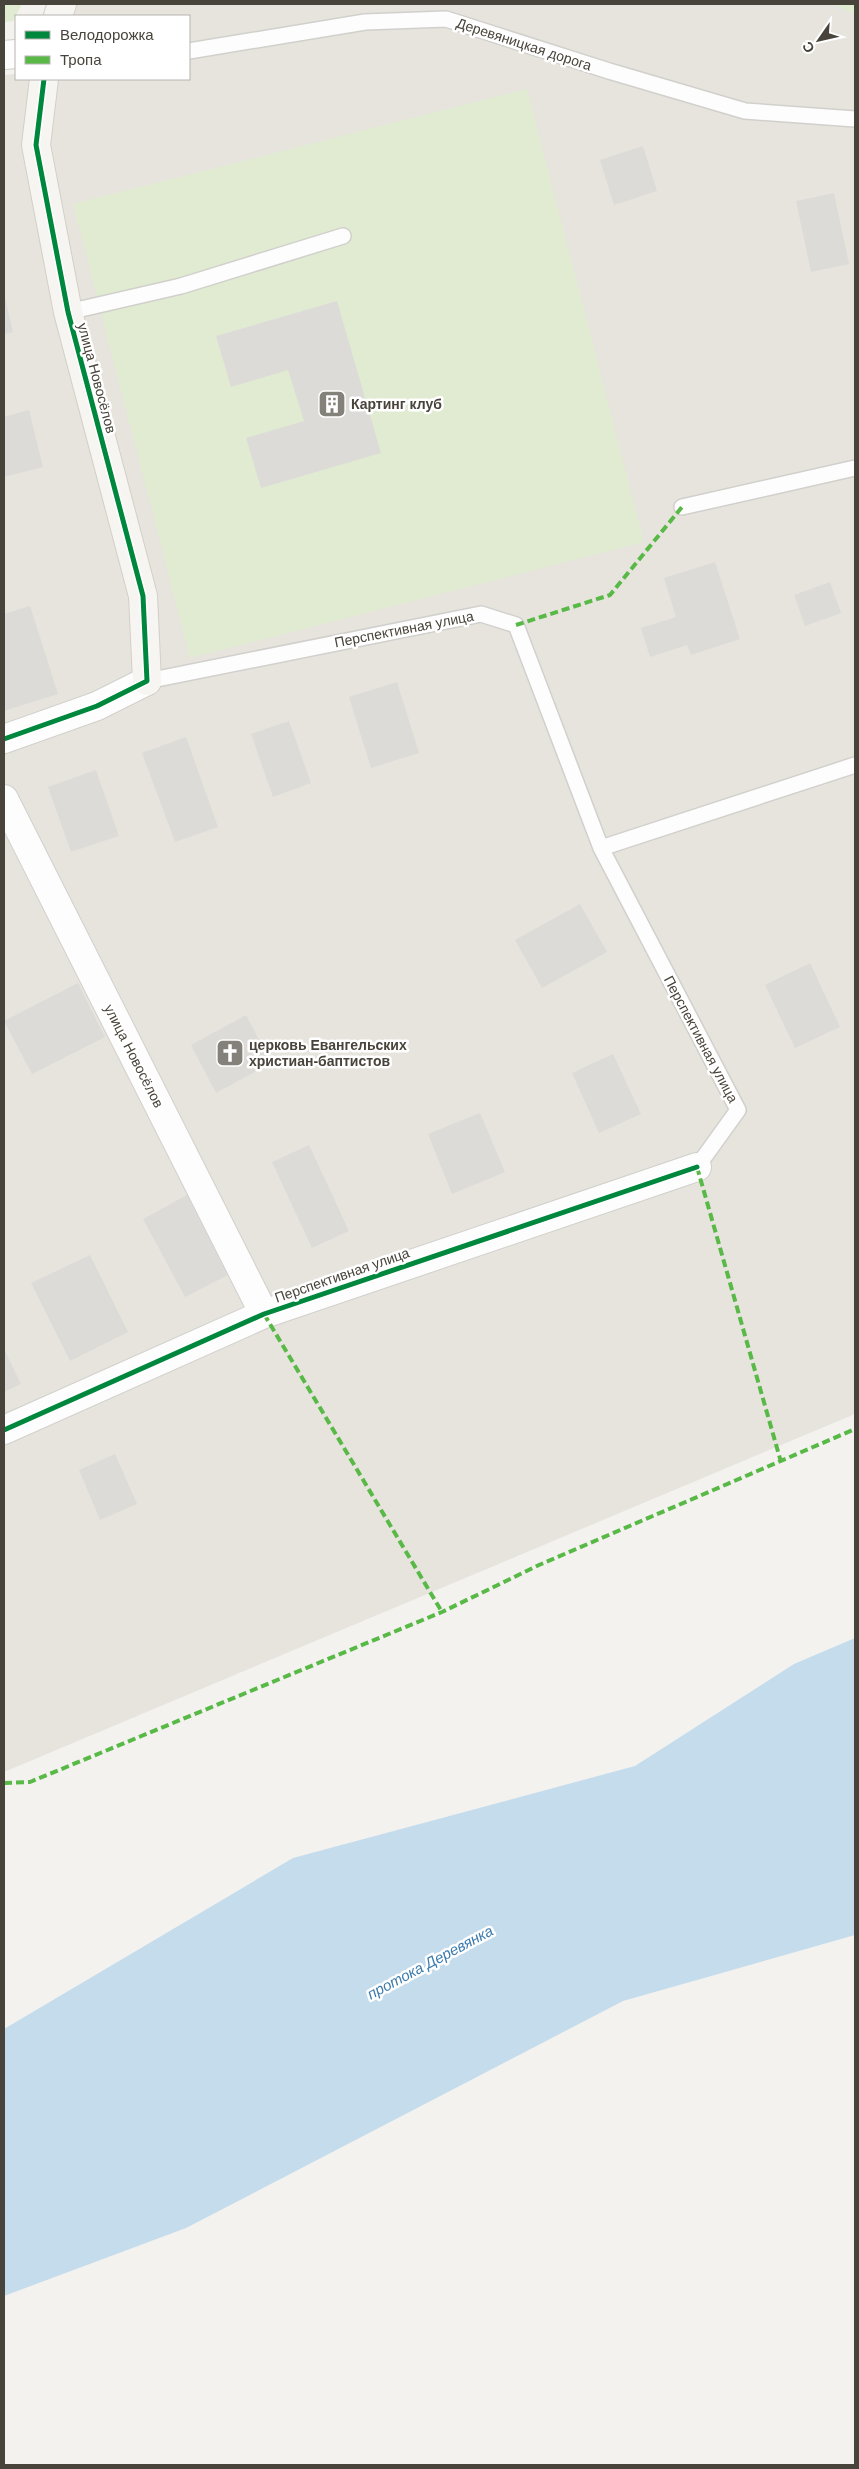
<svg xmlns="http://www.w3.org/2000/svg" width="859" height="2469" font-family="Helvetica,sans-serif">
<rect width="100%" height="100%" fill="#f3f2ef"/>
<!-- residential -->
<path fill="#e6e4dd" d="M74 4H855V1414L4 1772V75L16 74V79H189V16H72Z"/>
<!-- green -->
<path fill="#e0ebd2" d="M4 4H22L13 21 4 22Z
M834 4H855V15Z
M527 89 644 542 190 658 73 204Z"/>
<!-- water -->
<path fill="#c4dcec" d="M855 1638V1935L623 2001 186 2228 4 2296V2029L293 1858 635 1766 794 1664Z"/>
<!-- building -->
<path fill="#dddbd7" d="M643 146 657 191 614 205 600 160Z
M834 193 849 264 811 272 796 201Z
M4 294 13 332 4 334Z
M337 301 381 453 261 488 246 438 304 421 288 370 231 387 216 336Z
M29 410 43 467 4 477V417Z
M715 562 740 639 691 655 687 645 650 657 641 628 676 617 664 578Z
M830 582 841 613 805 626 794 595Z
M30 606 58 694 4 711V614Z
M397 682 419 753 371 768 349 697Z
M289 721 311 783 273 797 251 734Z
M186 737 218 827 175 842 142 753Z
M96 770 119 836 71 852 48 787Z
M580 904 607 952 542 988 515 940Z
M810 963 840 1027 795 1048 765 985Z
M78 983 105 1037 32 1074 4 1021Z
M246 1015 271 1063 216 1093 191 1045Z
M613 1054 641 1114 599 1133 572 1073Z
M480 1113 505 1172 452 1194 428 1134Z
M309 1145 349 1231 312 1248 272 1162Z
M187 1195 228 1275 185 1297 143 1219Z
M90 1255 128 1332 70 1361 31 1283Z
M4 1349 21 1384 4 1392Z
M115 1454 137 1504 100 1520 79 1470Z"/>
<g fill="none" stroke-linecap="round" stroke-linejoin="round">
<defs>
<path id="lane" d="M189 51 365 22 446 19 609 71 745 111 855 119
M68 312 181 286 343 236
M682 507 855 468
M147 681 481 614 516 625 601 848 738 1110 697 1167
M601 848 855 765"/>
<path id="street" d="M4 55 16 54
M4 739 97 706 147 681
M4 799 264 1314
M4 1430 264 1314 697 1167"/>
<path id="secondary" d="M58 16 62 4
M44 79 36 145 68 312 143 596 147 681"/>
</defs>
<!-- lane casing -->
<use href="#lane" stroke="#d1d0cc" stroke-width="18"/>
<!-- street casing -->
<use href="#street" stroke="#d1d0cc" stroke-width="30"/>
<!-- secondary casing -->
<use href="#secondary" stroke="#d2cfc6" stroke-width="30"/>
<!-- lane -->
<use href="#lane" stroke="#fdfdfd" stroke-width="15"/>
<!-- street -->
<use href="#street" stroke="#fdfdfd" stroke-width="28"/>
<!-- secondary -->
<use href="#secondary" stroke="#f7f5f2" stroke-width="28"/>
<!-- quiet -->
<path stroke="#58b947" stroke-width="4" stroke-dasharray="8 4" stroke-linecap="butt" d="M516 625 610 595 682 507
M697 1167 781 1462
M264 1314 442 1612
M4 1783 30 1782 442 1612 539 1565 855 1429"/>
<defs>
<path id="cycleway" d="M4 739 97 706 147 681 143 596 68 312 36 145 44 79
M4 1430 264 1314 697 1167"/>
</defs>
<!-- cycleway casing -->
<use href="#cycleway" stroke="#fff" stroke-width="8"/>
<!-- cycleway -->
<use href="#cycleway" stroke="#00873e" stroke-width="5"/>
</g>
<!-- icons -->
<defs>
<symbol id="building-square" viewBox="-11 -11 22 22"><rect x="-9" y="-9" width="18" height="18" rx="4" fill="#84817a" stroke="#fff"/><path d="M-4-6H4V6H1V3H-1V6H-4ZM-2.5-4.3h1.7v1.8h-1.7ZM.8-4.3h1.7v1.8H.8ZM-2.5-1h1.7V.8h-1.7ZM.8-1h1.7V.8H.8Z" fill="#fff"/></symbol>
<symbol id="church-square" viewBox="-11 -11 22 22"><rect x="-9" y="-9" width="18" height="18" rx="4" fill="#84817a" stroke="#fff"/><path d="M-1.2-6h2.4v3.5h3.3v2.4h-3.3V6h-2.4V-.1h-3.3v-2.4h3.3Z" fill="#fff"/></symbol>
</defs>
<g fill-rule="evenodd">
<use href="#building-square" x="316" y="388" width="32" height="32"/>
<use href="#church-square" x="214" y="1037" width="32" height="32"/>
</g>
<g text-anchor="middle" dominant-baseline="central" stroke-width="5" stroke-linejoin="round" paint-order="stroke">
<!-- street labels -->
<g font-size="14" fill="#49443b" stroke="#fff">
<text transform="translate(524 44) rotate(18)">Деревяницкая дорога</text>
<text transform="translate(97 378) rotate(75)">улица Новосёлов</text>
<text transform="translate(404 629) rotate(-11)">Перспективная улица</text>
<text transform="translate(701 1039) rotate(62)">Перспективная улица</text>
<text transform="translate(134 1056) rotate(63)">улица Новосёлов</text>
<text transform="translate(342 1275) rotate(-19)">Перспективная улица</text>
</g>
<!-- poi labels -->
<g font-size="14" font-weight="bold" fill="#49443b" stroke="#fff" text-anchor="start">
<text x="351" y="404">Картинг клуб</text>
<text x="249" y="1045">церковь Евангельских<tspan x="249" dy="16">христиан-баптистов</tspan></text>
</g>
<!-- water labels -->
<g font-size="15" font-style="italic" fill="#3c7bad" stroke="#fff">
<text transform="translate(430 1962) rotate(-28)">протока Деревянка</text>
</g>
</g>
<!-- border -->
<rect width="859" height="2469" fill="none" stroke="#49443b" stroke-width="10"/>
<!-- legend -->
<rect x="15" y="15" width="175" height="65" fill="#ffffff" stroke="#b6b4b1"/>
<rect x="25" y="31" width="25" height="8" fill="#00873e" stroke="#b6b4b1"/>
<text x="60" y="40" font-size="15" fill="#49443b">Велодорожка</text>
<rect x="25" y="56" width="25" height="8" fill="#58b947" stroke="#b6b4b1"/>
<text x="60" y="65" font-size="15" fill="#49443b">Тропа</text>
<!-- north arrow -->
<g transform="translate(819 40) rotate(236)" stroke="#ffffff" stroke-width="4" paint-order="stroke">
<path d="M0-4L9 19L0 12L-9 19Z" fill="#49443b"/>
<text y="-8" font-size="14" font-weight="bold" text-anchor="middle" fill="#49443b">С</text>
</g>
</svg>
